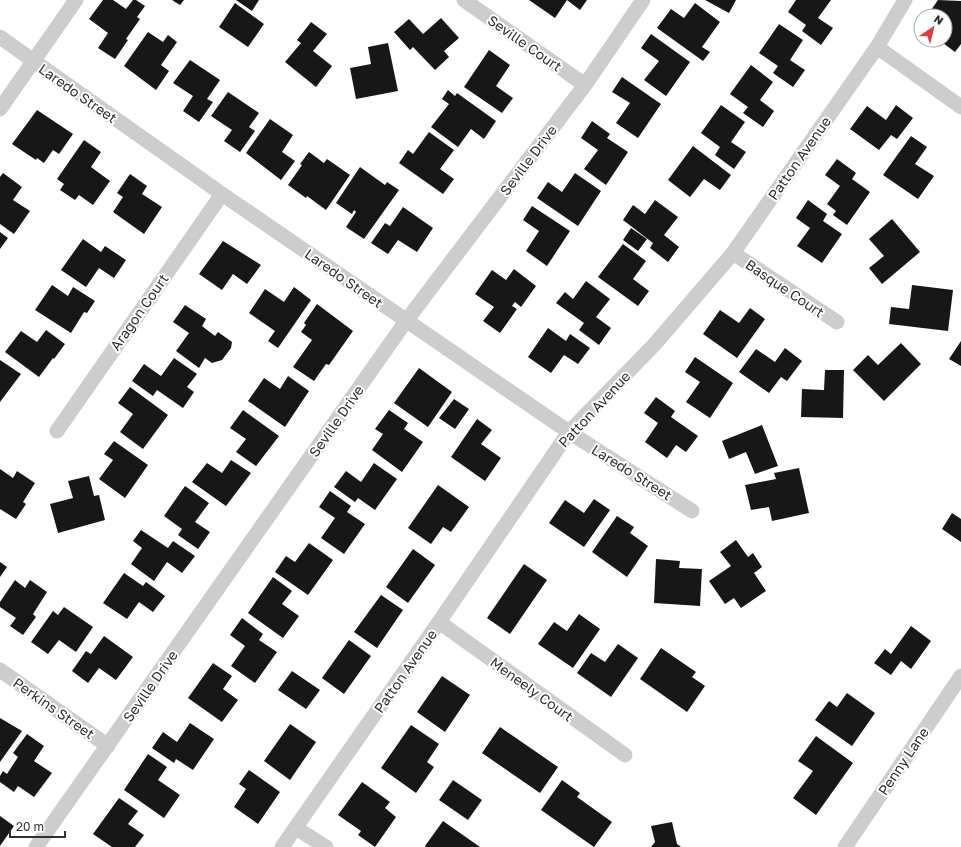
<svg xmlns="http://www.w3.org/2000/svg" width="961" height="847" font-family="'Golos Text',sans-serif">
<rect width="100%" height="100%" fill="#fff"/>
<!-- building -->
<path fill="#171717" d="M103 0H113L126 9 133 0H136L145 6 137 17 140 19 126 39 128 40 115 59 98 48 108 33 89 19Z
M172 0H184L180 5Z
M236 0H259L252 11Z
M529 0H587L580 10 567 0 555 18Z
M705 0H736L729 13Z
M796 0H831L818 18 833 28 821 45 802 31 806 25 788 12Z
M938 0 961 1V44L955 52 939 40H945V31L948 27 945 24V16H934L929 13Z
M235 3 264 24 248 47 219 27Z
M695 3 720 22 702 47 710 52 703 61 657 28 671 9 684 18Z
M441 18 459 38 444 51 449 57 435 70 413 47 410 50 394 32 409 19 423 34Z
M311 22 327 34 313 51 332 66 316 87 285 62 301 43 297 40Z
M779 24 803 40 790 60 805 70 793 87 773 73 778 66 759 53Z
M148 32 163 42 168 35 177 42 161 65 169 71 156 90 124 66Z
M651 34 690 62 666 96 644 80 659 61 641 48Z
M388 43 398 91 356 99 350 68 371 64 368 47Z
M489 50 510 65 496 86 513 98 502 113 464 87Z
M190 60 220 80 207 99 213 102 199 122 183 111 193 96 173 83Z
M751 65 773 82 760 100 774 111 763 127 743 113 748 107 730 94Z
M622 77 661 104 638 138 616 123 630 103 612 92Z
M448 90 455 96 457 93 496 121 484 139 471 129 458 147 431 127 449 104 442 99Z
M228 92 259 113 249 127 255 131 240 152 224 141 232 130 211 116Z
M721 105 745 122 731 142 746 152 734 169 715 155 720 147 701 133Z
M896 105 913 118 897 139 891 135 879 150 850 129 867 106 886 120Z
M37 110 73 134 59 154 53 150 44 163 37 158 36 160 12 144Z
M270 119 293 135 282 152 295 161 281 180 246 153Z
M592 121 610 134 607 138 628 152 606 185 584 169 598 150 581 138Z
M429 132 454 150 440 169 454 179 443 194 399 163 408 150 413 154Z
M911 136 927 147 915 164 934 176 918 199 883 175Z
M84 140 101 152 91 167 110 181 93 205 79 195 75 200 60 190 64 184 57 179Z
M693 146 731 175 720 190 704 179 690 197 668 180Z
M309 152 324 163 327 159 350 175 326 210 307 196 306 198 288 185 302 165 300 164Z
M837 159 856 173 852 179 870 192 847 225 833 215 836 211 827 204 840 186 825 175Z
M360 167 385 185 387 182 399 190 364 239 346 227 356 212 354 210 352 214 336 203Z
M3 173 22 187 13 200 30 211 14 234 0 224V177Z
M575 173 601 191 578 226 537 198 548 182 562 192Z
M130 174 147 186 142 194 162 207 144 234 113 212 123 197 117 193Z
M655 200 678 217 664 235 679 247 668 262 650 248 653 243 623 220 633 205 645 214Z
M808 200 827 214 823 221 842 234 822 263 797 246 810 228 796 218Z
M532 206 570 231 547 266 526 251 539 231 523 220Z
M403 207 433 228 417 252 398 240 388 254 371 243 385 223 390 226Z
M892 219 920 252 882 284 869 268 884 256 869 239Z
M631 228 647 239 638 251 623 240Z
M0 232 8 238 0 249Z
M83 239 101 252 105 246 126 260 114 278 99 268 86 287 61 270Z
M223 241 261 265 247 284 233 274 222 290 199 274Z
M623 244 646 261 633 279 649 291 638 306 598 277Z
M514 269 536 286 521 307 515 302 512 306 517 309 500 333 483 321 494 307 475 294 492 270 506 280Z
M586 281 610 299 596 317 611 328 599 345 579 330 584 323 556 303 565 292 573 299Z
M52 285 68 296 73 287 95 301 87 313 84 312 71 333 35 310Z
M912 285 953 290 948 331 889 324 891 307 909 309Z
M294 287 311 300 278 348 268 341 275 331 249 313 265 289 284 302Z
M317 304 353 331 329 365 326 364 314 381 293 367 312 340 301 332 306 325 304 323Z
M185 305 206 319 202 326 215 336 218 332 232 342 231 348 222 360 212 363 205 358 199 368 176 351 189 333 173 322Z
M750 308 765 319 737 358 703 334 720 310 739 323Z
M548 328 566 341 570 334 590 348 578 364 564 355 551 373 528 357Z
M46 330 65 344 54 359 53 358 39 377 5 352 21 331 37 342Z
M961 341V366L949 359Z
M901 343 921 364 884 401 853 370 868 355 878 365Z
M785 348 802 361 787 381 781 377 769 393 739 372 756 349 775 362Z
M695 357 733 383 710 418 686 402 700 382 685 372Z
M174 358 197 374 187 387 194 392 183 408 157 390 153 396 132 381 144 364 161 376Z
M0 360 21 374 0 402Z
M419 368 452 392 428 427 394 403Z
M825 370H844L843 418 801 417 802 389 824 390Z
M288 376 309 391 285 427 248 401 264 378 280 389Z
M130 387 168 415 143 449 120 432 133 414 118 403Z
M656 397 675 411 671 417 698 436 686 452 676 445 667 458 645 442 658 423 644 413Z
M454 399 469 409 455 429 439 418Z
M243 410 279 436 256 466 236 452 246 439 230 428Z
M389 410 408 423 404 429 423 442 402 472 372 450 383 434 375 429Z
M477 419 492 430 481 444 501 458 485 481 451 457Z
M762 425 778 466 755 474 746 452 729 459 722 441Z
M114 441 148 465 125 498 99 479 113 460 104 454Z
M231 460 251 473 226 506 192 482 207 463 222 473Z
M374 463 397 479 375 510 358 498 355 502 334 487 346 471 361 482Z
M799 468 809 513 772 521 769 507 751 510 745 485 776 479 774 473Z
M0 469 13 478 17 471 35 483 23 502 26 504 16 519 0 509Z
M89 476 94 496 99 495 105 520 58 533 50 504 73 498 68 481Z
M438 485 469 507 451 532 443 527 431 544 408 528Z
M185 486 209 503 195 522 210 532 198 549 178 535 182 529 164 516Z
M330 491 351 506 347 512 365 524 344 554 321 538 335 518 319 507Z
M594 499 610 510 584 547 549 523 565 500 584 513Z
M952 513 961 519V542L942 529Z
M617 516 634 527 630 533 648 546 627 577 592 552Z
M141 530 168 548 173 541 195 556 182 573 167 562 154 581 131 564 142 548 133 541Z
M736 540 748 557 753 553 762 567 754 573 766 591 741 608 734 598 725 604 709 581 731 566 720 552Z
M309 543 333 560 308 595 275 572 286 556 295 562Z
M413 549 435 565 408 603 386 587Z
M656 559 680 561 679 568 702 569 700 606 654 603Z
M0 562 7 567 0 577Z
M524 564 547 580 510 634 487 618Z
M124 573 143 586 146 582 165 596 153 612 139 602 127 619 103 603Z
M273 577 292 591 282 604 299 616 283 638 248 613Z
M15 580 25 588 30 580 47 592 33 614 36 617 23 635 10 626 16 618 0 607V602Z
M381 595 403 610 377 648 354 632Z
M64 607 93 627 76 652 59 640 48 654 31 642 53 611 58 615Z
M579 614 600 629 573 668 538 644 554 622 567 631Z
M242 618 263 634 259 640 277 652 255 683 231 666 245 646 230 635Z
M911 626 931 641 911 669 901 661 891 675 874 663 885 649 891 654Z
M104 636 133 657 116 680 99 668 88 683 72 671 86 651 91 654Z
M349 640 371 656 344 694 322 678Z
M618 644 638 658 611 697 577 673 591 653 605 662Z
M661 648 696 672 692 677 705 686 687 712 640 679Z
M213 663 232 676 223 689 238 700 222 722 188 698Z
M292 671 320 690 306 709 278 690Z
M442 676 470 695 445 732 417 712Z
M847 693 875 713 852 746 815 720 829 701 837 707Z
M0 718 22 731 0 762Z
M190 723 214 739 193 770 176 759 174 763 152 748 163 732 177 742Z
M290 724 316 742 290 780 264 761Z
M411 725 439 744 427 762 434 767 416 793 381 768Z
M500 727 558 767 540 793 482 753Z
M27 734 44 746 34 761 52 773 34 797 18 786 14 792 0 782V776L3 771 7 774 18 757 13 753Z
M816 736 853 763 816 815 793 798 813 771 798 761Z
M148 754 167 767 158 780 180 795 164 818 124 790Z
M249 770 280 792 258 824 234 807 246 789 239 784Z
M453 780 482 800 468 820 439 800Z
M562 780 580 793 577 797 612 822 594 847 541 810Z
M362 782 390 802 385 808 396 817 375 847 358 835 361 831 338 815Z
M119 798 138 811 128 824 144 835 135 847H112L93 834Z
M0 816 14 826 0 846Z
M443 821 480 847H426L425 846Z
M672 822 677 844 681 847H651L655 842 651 826Z"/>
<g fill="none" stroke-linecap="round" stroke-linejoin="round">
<!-- street -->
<path stroke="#cdcdcd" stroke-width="15" d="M464 0 585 85
M0 37 222 194 569 432 692 511
M877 47 961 107
M0 109 76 0
M733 253 837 322
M57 431 222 194
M439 622 625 755
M0 670 108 746
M296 828 326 847
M36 847 406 321 585 85 643 0
M282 847 439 622 569 432 654 345 733 253 877 47 905 0
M845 847 961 676"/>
</g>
<g text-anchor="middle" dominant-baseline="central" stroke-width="4" stroke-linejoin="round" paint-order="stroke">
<!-- street labels -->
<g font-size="14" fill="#303030" stroke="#fff">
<text transform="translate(525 43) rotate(35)">Seville Court</text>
<text transform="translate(78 93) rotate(35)">Laredo Street</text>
<text transform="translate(799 158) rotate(-55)">Patton Avenue</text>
<text transform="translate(528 160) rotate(-53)">Seville Drive</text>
<text transform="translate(344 278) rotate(35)">Laredo Street</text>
<text transform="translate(785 288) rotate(34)">Basque Court</text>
<text transform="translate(139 312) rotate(-55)">Aragon Court</text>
<text transform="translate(594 409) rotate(-47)">Patton Avenue</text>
<text transform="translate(336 421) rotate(-55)">Seville Drive</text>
<text transform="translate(632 472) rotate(32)">Laredo Street</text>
<text transform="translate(405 671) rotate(-55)">Patton Avenue</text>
<text transform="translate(150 686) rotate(-55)">Seville Drive</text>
<text transform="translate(532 689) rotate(36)">Meneely Court</text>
<text transform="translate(54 708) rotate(35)">Perkins Street</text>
<text transform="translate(903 761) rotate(-56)">Penny Lane</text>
</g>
</g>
<!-- north arrow -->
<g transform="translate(933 28) rotate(35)"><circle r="19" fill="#ffffff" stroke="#acacac"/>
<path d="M0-3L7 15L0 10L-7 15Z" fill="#d94040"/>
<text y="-6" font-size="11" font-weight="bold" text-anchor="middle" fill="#303030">N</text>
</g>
<!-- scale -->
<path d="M10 831v6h55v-6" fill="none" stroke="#303030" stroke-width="2"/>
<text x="16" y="831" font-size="12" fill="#303030" stroke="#ffffff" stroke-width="3" paint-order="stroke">20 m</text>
</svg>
